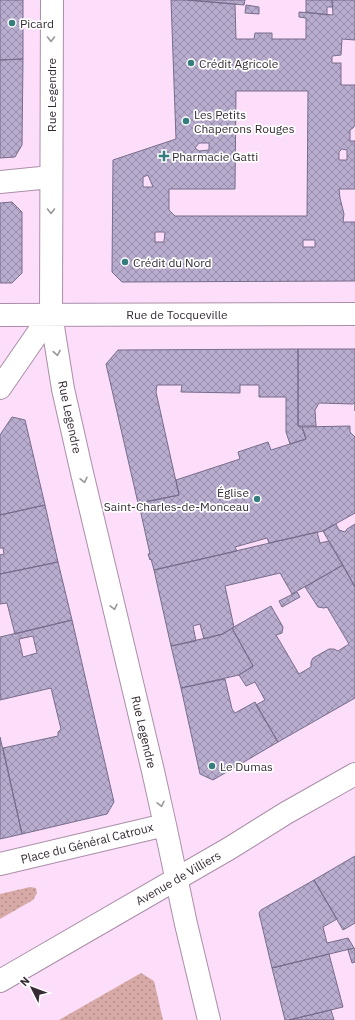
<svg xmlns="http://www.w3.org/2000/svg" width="355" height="1020" font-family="'IBM Plex Sans',sans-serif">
<defs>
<pattern id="grass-dots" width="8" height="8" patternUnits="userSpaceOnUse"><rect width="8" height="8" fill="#d8aaa7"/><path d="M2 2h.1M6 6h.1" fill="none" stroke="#b08b89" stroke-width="1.8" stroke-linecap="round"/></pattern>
<pattern id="building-cross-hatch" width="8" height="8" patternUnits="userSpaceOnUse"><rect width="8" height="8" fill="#b9adcf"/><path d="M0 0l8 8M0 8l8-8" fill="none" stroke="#978da9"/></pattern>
</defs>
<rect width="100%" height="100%" fill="#fddefa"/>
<!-- grass -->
<path fill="url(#grass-dots)" d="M30 887 36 888 37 893 33 900 0 919V894Z
M141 973 154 981 163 1020H59Z"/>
<!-- building -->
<path fill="url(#building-cross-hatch)" stroke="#776c8b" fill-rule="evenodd" d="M0 0H23V59L0 60Z
M171 0H187L235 4 236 39H254L255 33H272V39H306V18L299 17V12L333 15 332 0H355V40L342 39 341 55 332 56V63H341V85H355V125L353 128 350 130V141H355V189H339L340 198 344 214 343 222H355V281L122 282 112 272 113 160 176 139ZM236 91H308L307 216H175L169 210V189H235ZM199 143H209V150L199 151 195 148ZM342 149 347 150V160H339V152ZM148 175 153 187H143V177ZM155 232H165L164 242H155ZM303 240H315V247H303Z
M187 0H245L244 5Z
M306 0H332L333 7H327V15L306 12Z
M246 5 259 7V14L245 13Z
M23 59 22 145 15 157 0 158V60Z
M12 202 22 212V273L12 283H0V203Z
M298 349H355V411V402L353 404 319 403 315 410 316 426H298Z
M298 349V426L302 427 306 439 290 444 286 432V397H259V385H240V393L181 392 182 385H157L156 392 179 495 138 503 106 364 118 350Z
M12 417 25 420 45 505 0 515V435Z
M350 426V432L355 437V513L323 531 269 543 267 538 235 547 237 551 154 570 151 559 150 560 148 554H150L140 509H138L137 504 179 495 176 480 240 459 238 452 268 442 271 450 306 439 302 427Z
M45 505 58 562 0 574V555L4 554 3 548H0V515Z
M336 524 339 530 345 532 347 529 355 524V587L323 531Z
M317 532 320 543 329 541 343 565 292 594 280 573 225 586 234 627 223 634 204 639 200 624 193 626 196 641 171 646 154 570Z
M58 562 72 620 15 634 7 603 0 604V574Z
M343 565 355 587V698L278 742 256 705 265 700 255 682 246 686 239 675 253 666 232 628 271 606 283 627 282 633 276 635 299 674 311 667V662L313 658 329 649H334L338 651 349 644 327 607 324 608 318 607 305 587Z
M297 592 300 597 282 607 279 601Z
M72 620 114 802 107 814 22 834 3 748 58 736V732L61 729 51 688 0 700V698H1L0 692V637ZM33 636 37 653 23 657 19 639Z
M232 628 253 666 239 675 181 688 171 646 223 634Z
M225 679 232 709 235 713 255 702 278 742 213 780 200 774 181 688Z
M0 737 22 834 0 839Z
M355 856V923L343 930 314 880Z
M314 880 337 919 323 927 327 943 348 938 354 948 272 968 259 913 261 910Z
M354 948 355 950V962L352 963 348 950Z
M329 954 343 1007 289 1020H285L272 968Z
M331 1010 334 1020H289Z"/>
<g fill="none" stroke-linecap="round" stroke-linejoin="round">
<defs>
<path id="street" d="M52 0 51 314 63 389 82 473 153 771 165 825 186 924 209 1020
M0 182 51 177
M0 315 355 314
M0 388 51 314
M0 864 165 825"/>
<path id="secondary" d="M0 981 230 848 286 813 355 774"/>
</defs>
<!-- street casing -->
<use href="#street" stroke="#aa8ea8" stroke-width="24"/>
<!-- secondary casing -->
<use href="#secondary" stroke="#aa8ea8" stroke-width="24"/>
<!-- street -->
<use href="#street" stroke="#fff" stroke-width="22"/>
<!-- secondary -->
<use href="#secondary" stroke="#fff" stroke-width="22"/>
</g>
<!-- one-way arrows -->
<defs><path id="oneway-chevron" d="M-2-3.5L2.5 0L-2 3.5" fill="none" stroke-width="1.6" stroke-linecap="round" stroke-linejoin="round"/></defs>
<g stroke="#9a959a">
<use href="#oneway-chevron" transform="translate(51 39) rotate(90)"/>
<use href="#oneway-chevron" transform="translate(51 211) rotate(90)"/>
<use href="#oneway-chevron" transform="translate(57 353) rotate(80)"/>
<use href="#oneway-chevron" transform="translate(84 480) rotate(77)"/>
<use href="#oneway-chevron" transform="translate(114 607) rotate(77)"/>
<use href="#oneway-chevron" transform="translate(161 804) rotate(77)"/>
</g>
<!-- markers -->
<g fill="#357e7d" stroke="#fff" stroke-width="1.5">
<circle cx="12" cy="23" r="4"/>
<circle cx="191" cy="63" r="4"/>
<circle cx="186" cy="121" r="4"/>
<path d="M162 150h4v4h4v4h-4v4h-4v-4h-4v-4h4z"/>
<circle cx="125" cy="262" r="4"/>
<circle cx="257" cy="499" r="4"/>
<circle cx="212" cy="766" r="4"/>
</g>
<g text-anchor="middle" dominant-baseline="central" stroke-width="3.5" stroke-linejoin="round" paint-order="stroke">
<!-- poi labels -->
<g font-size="12" fill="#362b35" stroke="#fff" text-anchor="start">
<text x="20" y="23">Picard</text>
<text x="199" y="63">Crédit Agricole</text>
<text x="194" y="114">Les Petits<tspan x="194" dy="14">Chaperons Rouges</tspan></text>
<text x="172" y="156">Pharmacie Gatti</text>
<text x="133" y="262">Crédit du Nord</text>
<text x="249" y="492" text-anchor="end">Église<tspan x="249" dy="14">Saint-Charles-de-Monceau</tspan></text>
<text x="220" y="766">Le Dumas</text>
</g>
<!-- street labels -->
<g font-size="12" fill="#362b35" stroke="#fff">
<text transform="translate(51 95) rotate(-90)">Rue Legendre</text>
<text x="177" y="314">Rue de Tocqueville</text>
<text transform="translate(70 417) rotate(78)">Rue Legendre</text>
<text transform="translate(144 732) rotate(77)">Rue Legendre</text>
<text transform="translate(87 843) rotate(-14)">Place du Général Catroux</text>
<text transform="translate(178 878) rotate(-30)">Avenue de Villiers</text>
</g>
</g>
<!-- north arrow -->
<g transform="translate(32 988) rotate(312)" stroke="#ffffff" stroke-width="3" paint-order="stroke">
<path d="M0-3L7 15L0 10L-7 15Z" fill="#362b35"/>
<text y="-6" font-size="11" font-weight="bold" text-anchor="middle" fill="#362b35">N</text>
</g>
</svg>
